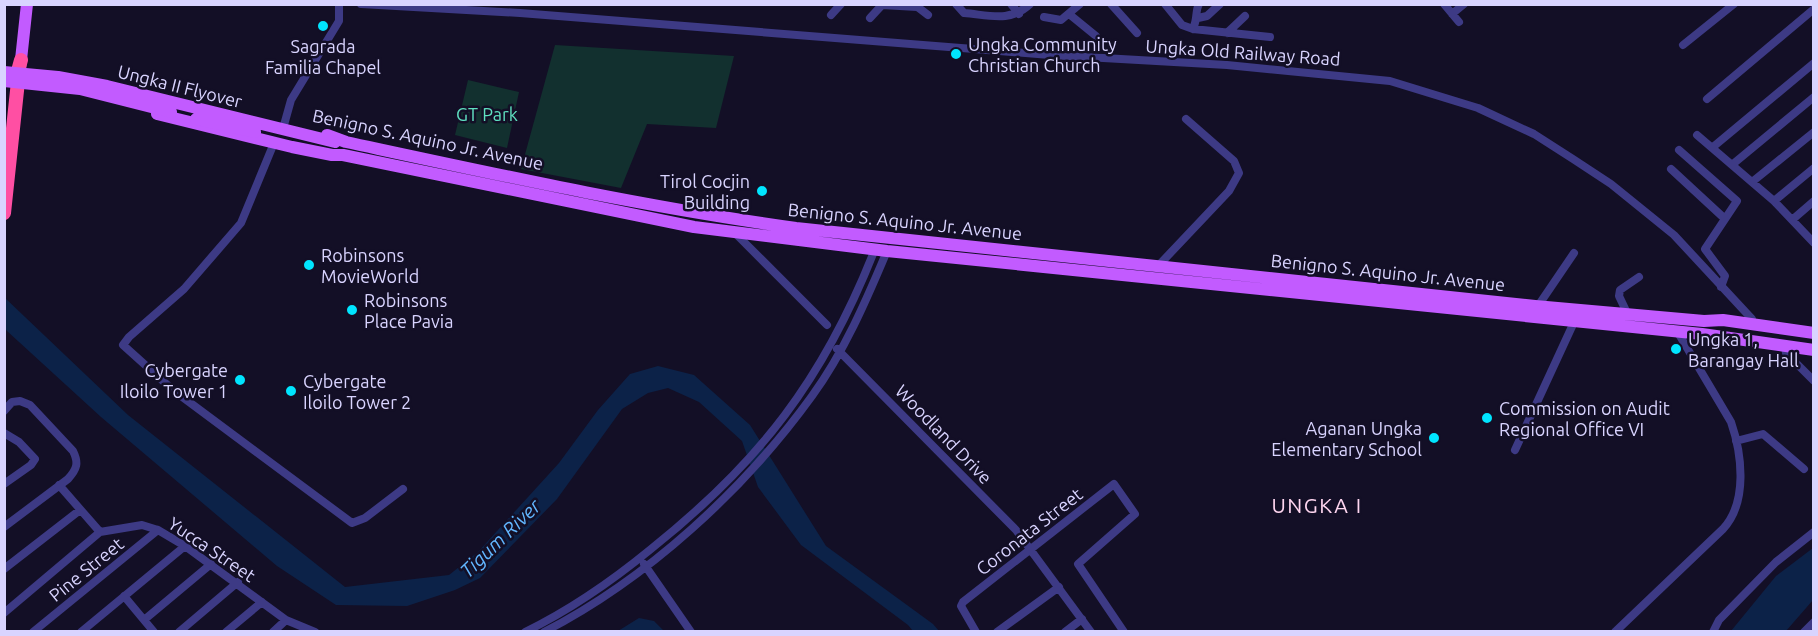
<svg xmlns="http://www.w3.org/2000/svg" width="1818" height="636" font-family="Ubuntu,sans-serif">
<rect width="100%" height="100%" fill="#130f26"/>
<!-- green -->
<path fill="#12302f" d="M555 45 734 56 716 128 647 124 621 188 521 169Z
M468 80 519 92 507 148 455 135Z"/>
<!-- water -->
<path fill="#0c2248" d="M4 297 128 415 345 587 449 575 478 552 559 463 598 410 630 374 658 366 694 375 750 425 826 546 933 624 939 631H913L908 625 801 545 758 487 742 441 699 402 668 388 648 393 622 409 557 499 480 578 455 590 407 606 336 605 277 566 101 417 7 331 5 328Z
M1813 548V600L1786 631H1731L1776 576Z
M639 618 654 621 664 631H618Z"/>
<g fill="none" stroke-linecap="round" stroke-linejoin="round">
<!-- street -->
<path stroke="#3d3a85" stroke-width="8" d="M361 4 520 13 1050 55 1227 65 1390 81 1478 108 1534 134 1573 159 1611 184 1674 235 1752 319 1751 324
M956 4 964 13C989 15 1010 23 1030 4
M1011 4 1019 14
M1111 4 1137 33
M1165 4 1182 25 1193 29 1270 37
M1444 4 1459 22
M915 5 928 15
M1069 14 1096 36
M1452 14 1464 4
M831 15 841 4
M1044 17 1061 20 1080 4
M870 18 882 5 917 7
M1198 18 1207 16 1220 4
M1193 29C1198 18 1195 11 1199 4
M1227 33 1245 16
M1683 45 1734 4
M1707 99 1814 9
M284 125 291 100 339 21V4
M1697 135 1774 201 1814 243
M274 143 241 223 184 289 129 337 123 345 173 390 352 523 365 518 403 489
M1713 147 1814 63
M1679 150 1737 201 1705 249 1725 276 1721 287
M1733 164 1814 97
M1671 169 1724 218
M1752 182 1814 132
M1774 201 1814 168
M1792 220 1814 201
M735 233 827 325
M1159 265 1229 191 1239 173 1234 161 1186 119
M1538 306 1574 253
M1628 315 1619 296 1620 290 1639 277
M1785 346 1786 353 1814 381
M837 349 1016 530 1091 632
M4 411 12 402 20 401 30 405 73 451C79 463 77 469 68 479L4 527
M4 433 19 442 35 459 31 465 4 484
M1736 441 1763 434 1804 469
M1515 450 1575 320
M59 485 100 532
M644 564 691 632
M4 569 80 510
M124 596 154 632
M4 613 100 532 142 525 158 530 185 546 286 620 315 632
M144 620 211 564
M33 632 158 530
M81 632 185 546
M179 632 238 582
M226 632 262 602
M273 632 286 620
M525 632C570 610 612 581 651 549 760 462 824 379 875 249
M544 632C647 579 744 490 812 396 844 352 866 301 887 251
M976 632 961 606 963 602 1114 484 1135 514 1078 564 1124 632
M997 632 1059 587
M1065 632 1082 619
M1615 632 1723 529C1748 502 1742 454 1731 422L1677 331
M1713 632 1719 620 1776 562 1814 532
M1804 632 1814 622"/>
<!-- primary -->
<path stroke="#c25bff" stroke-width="12" d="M20 69 27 4
M157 114 292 147 332 155H343L694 227 887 251 1702 334 1814 350
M327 135 346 142C495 174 644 207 796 228L1535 306 1704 321 1723 320 1814 333"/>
<!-- highway -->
<path stroke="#ff4fa3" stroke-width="14" d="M10 77 18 71 21 60
M4 213 19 72"/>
<!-- primary-bridge -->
<path stroke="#c25bff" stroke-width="12" d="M4 72 58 77 107 86 335 142
M4 81 80 89 171 112
M196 119 255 132"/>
</g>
<!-- markers -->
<g fill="#00e5ff" stroke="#130f26" stroke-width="2">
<circle cx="323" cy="26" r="6"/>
<circle cx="956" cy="54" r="6"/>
<circle cx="762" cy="191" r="6"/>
<circle cx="309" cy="265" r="6"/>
<circle cx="352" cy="310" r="6"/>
<circle cx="1676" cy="349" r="6"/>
<circle cx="240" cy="380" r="6"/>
<circle cx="291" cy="391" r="6"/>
<circle cx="1487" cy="418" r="6"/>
<circle cx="1434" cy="438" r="6"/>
</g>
<g text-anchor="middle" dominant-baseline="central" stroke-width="5" stroke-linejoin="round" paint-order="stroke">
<!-- poi labels -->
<g font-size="18" fill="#d9d4ff" stroke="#130f26" text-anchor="start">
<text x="968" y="44">Ungka Community<tspan x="968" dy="21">Christian Church</tspan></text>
<text x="323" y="46" text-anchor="middle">Sagrada<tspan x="323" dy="21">Familia Chapel</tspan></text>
<text x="750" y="181" text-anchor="end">Tirol Cocjin<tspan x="750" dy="21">Building</tspan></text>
<text x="321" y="255">Robinsons<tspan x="321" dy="21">MovieWorld</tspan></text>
<text x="364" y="300">Robinsons<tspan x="364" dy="21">Place Pavia</tspan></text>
<text x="1688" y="339">Ungka 1,<tspan x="1688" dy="21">Barangay Hall</tspan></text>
<text x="228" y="370" text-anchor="end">Cybergate<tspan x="228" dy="21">Iloilo Tower 1</tspan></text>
<text x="303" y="381">Cybergate<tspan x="303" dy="21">Iloilo Tower 2</tspan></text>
<text x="1499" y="408">Commission on Audit<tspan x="1499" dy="21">Regional Office VI</tspan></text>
<text x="1422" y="428" text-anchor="end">Aganan Ungka<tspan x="1422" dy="21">Elementary School</tspan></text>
</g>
<!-- street labels -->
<g font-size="18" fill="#d9d4ff" stroke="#130f26">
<text transform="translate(1243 52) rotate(4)">Ungka Old Railway Road</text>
<text transform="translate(180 86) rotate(14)">Ungka II Flyover</text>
<text transform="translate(428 139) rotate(12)">Benigno S. Aquino Jr. Avenue</text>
<text transform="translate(905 221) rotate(6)">Benigno S. Aquino Jr. Avenue</text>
<text transform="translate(1388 272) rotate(6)">Benigno S. Aquino Jr. Avenue</text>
<text transform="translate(944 434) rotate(46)">Woodland Drive</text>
<text transform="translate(1029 531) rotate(-38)">Coronata Street</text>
<text transform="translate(212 549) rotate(34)">Yucca Street</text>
<text transform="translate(86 569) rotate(-39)">Pine Street</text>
</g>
<!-- park labels -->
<g font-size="18" fill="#5fe0c0" stroke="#130f26">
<text x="487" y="114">GT Park</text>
</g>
<!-- water labels -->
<g font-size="20" font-style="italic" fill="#62b6ff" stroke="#130f26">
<text transform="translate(500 538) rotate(-44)">Tigum River</text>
</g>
<!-- quarter labels -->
<g font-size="21" letter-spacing="1.5" fill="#ffd6f0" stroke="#130f26">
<text x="1317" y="505">UNGKA I</text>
</g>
</g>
<!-- border -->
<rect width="1818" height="636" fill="none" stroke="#d9d4ff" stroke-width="12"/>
</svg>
